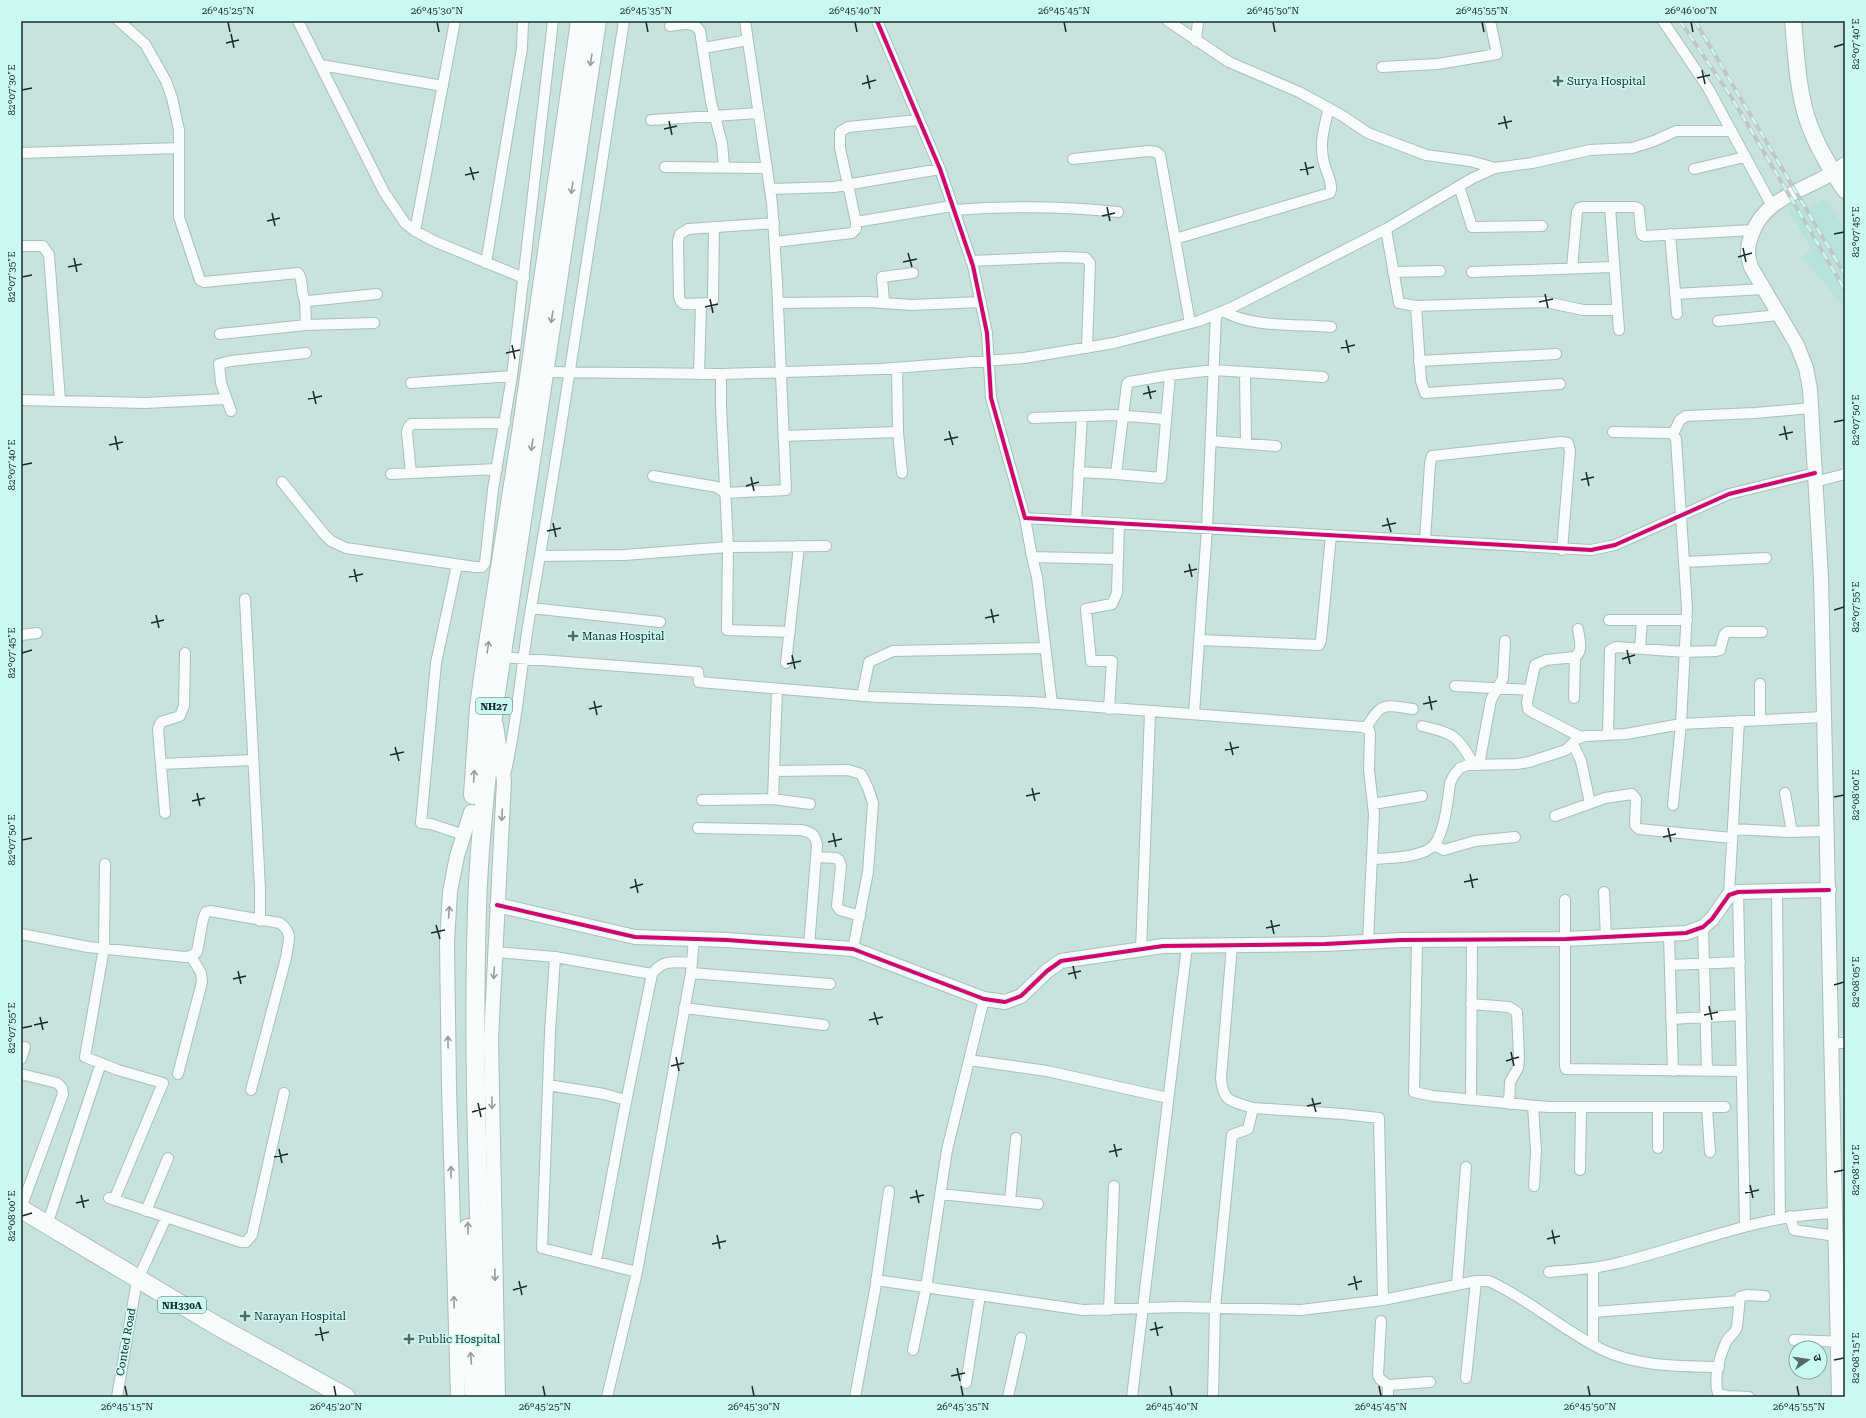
<svg xmlns="http://www.w3.org/2000/svg" width="1866" height="1418" font-family="'Roboto Serif','Noto Sans Devanagari',serif">
<rect width="100%" height="100%" fill="#c8e2dd"/>
<!-- built -->
<path fill="#b8e3dc" d="M1793 180 1809 208 1826 198 1845 230V308L1802 257 1811 249 1793 218 1780 188Z"/>
<g fill="none" stroke-linecap="round" stroke-linejoin="round">
<defs>
<path id="street" d="M119 21 145 44 166 81 172 98 179 130V217L200 280 204 282 298 273C304 280 300 291 305 300L308 301 377 294
M298 21 384 192 405 223 415 231 436 242 524 278
M877 21 940 169 973 266 987 333 991 398 1025 518 1591 550 1615 545 1729 494 1815 473
M1168 21 1229 62 1299 92 1341 115 1368 133 1426 155 1470 161 1495 168
M1663 21 1708 88 1772 206
M670 26C680 25 693 20 700 31L711 102 722 143 724 167
M1196 41 1198 21
M704 48 748 40
M321 65 443 86
M1382 67 1438 64 1497 54 1490 21
M651 120 759 113
M21 153 179 148
M1073 159 1148 151 1156 152 1160 155 1190 323
M665 167 767 168
M1694 169 1745 157
M1459 186 1472 227 1542 226
M770 189 834 187 940 169
M1610 207 1619 330
M954 210C1009 206 1063 206 1118 212
M856 222 952 206
M714 227 713 300 711 303 684 304 681 302 679 297 678 241 680 234 688 229 774 223
M1386 229 1399 303 1416 306 1546 302 1583 310H1617
M415 231 455 21
M1670 234 1677 314
M1175 239 1330 193C1334 186 1326 171 1324 163 1319 144 1324 127 1329 108
M775 242 852 233 856 229V222L840 148V132L848 127 918 120
M21 246H43L49 255 60 400
M971 261 1063 257 1086 258 1090 263 1087 348
M486 263 522 48 523 21
M1572 268 1577 212 1579 208 1583 207H1635L1639 209 1641 231 1642 235 1645 236 1753 230
M1393 272 1440 271
M1472 272 1613 267
M1675 294 1764 289
M305 300 306 325
M884 302 882 277 913 273
M778 303 868 302 912 305 981 302
M1416 306 1421 381 1425 393 1560 384
M1223 311C1252 328 1298 324 1331 327
M1718 321 1779 315
M220 334 306 325 374 323
M1419 361 1556 354
M897 368 898 432 902 473
M544 372 721 374 880 369 1024 358 1114 343 1199 321 1231 308 1386 229 1473 178 1495 168 1532 163 1590 150 1632 148 1654 141 1676 131H1730
M1245 372 1246 444
M699 374 701 304
M721 374V406L728 547 727 630 790 632
M1170 375 1129 382 1127 384 1116 474 1161 478 1170 375 1214 370 1323 377
M411 383 512 376
M21 400 145 403 226 399
M231 411 221 383 219 364 231 361 306 353
M1033 418 1114 415 1165 419
M1613 432 1668 433 1673 434 1676 439 1687 608 1681 724 1673 805
M1673 434 1680 420 1686 416 1755 413 1811 408
M784 436 898 432
M1211 441 1276 446
M1078 472 1116 474
M411 473 407 433 408 428 411 424 505 423
M391 474 497 469
M653 476 717 487 725 493 786 490 777 282 772 203 745 21
M282 482 324 534 331 541 346 548 475 567H482L485 563 493 489 512 376 553 21
M1815 482 1845 474
M1025 518 1032 557
M1076 521 1082 416
M1425 540 1430 464 1432 456 1561 442 1568 443 1570 451 1562 550
M540 556 624 555 728 547 826 546
M1685 562 1766 558
M457 565 436 663 421 823 431 824 464 835
M245 599 260 888V921
M531 608 660 622
M1609 620H1687
M1578 629C1579 638 1584 651 1575 657L1546 660 1535 665 1527 702 1528 709 1534 713 1581 737
M21 635 37 633
M1199 640 1319 645 1321 640 1331 535
M1640 648 1642 620
M501 657 698 672 699 682 877 697 1032 702 1363 727 1369 730 1370 733 1369 770 1374 814 1368 941
M786 663 799 546
M1455 686 1529 690
M862 696 869 662 893 651 1045 648
M1574 698 1575 657
M1052 704 1037 577 1032 557 1118 559
M1109 709 1112 661H1091L1086 609 1112 604 1117 593 1119 523
M1194 714 1207 528 1216 314
M1760 720V684
M1422 726C1455 734 1457 735 1474 765
M1366 728C1382 701 1384 705 1413 709
M1608 735 1610 650 1616 647 1685 652 1716 651 1720 650 1724 635 1727 632H1762
M1573 744 1581 761 1590 803
M161 764 253 760
M1479 765 1491 700 1503 678 1505 641
M774 771 848 770 861 774 868 788 873 803 868 872 853 949
M505 775C518 720 521 664 531 608 565 413 593 217 624 21
M1785 793 1792 832
M773 799 777 689
M702 800 773 799 810 804
M1373 804 1422 796
M165 813 158 729 161 722 180 716 184 706 185 653
M1555 816 1605 798 1632 794 1636 799 1635 825 1639 829 1732 838
M698 828 801 830C811 832 815 834 817 845L809 946
M1733 829 1789 832 1827 831
M1434 845 1444 850 1475 841 1515 837
M816 857 836 858 839 860 841 866 837 906 840 910 860 916
M1372 859C1389 858 1423 858 1434 845 1445 832 1448 799 1450 783L1454 775 1460 768 1468 765 1517 764 1529 762 1566 750 1577 739 1585 736 1626 734 1681 724 1824 717
M105 864 104 948 85 1057 118 1070 163 1083 114 1200
M1604 892 1606 938
M1738 892 1745 1225
M1777 892 1780 1218
M1729 895 1739 721
M1565 900V1066L1566 1069 1741 1071
M1703 927 1707 1071
M21 934 88 947 185 957 191 956 197 952 203 919 206 912 210 911 280 923C294 934 288 942 286 958L251 1090
M1669 936 1673 1071
M1417 941 1414 1092 1433 1096 1548 1107H1725
M1141 950 1150 712
M495 952 555 957 652 974 623 1117 596 1261
M555 957 550 1032 542 1248 637 1272
M1670 965 1740 962
M691 973 830 984
M652 974C663 959 675 962 691 963
M1471 1004 1509 1007 1517 1012 1519 1058 1518 1068 1510 1082 1509 1104
M684 1008 824 1025
M1671 1019 1741 1015
M1831 1043H1845
M21 1059 25 1047
M969 1060 1047 1071 1168 1098
M21 1074 57 1083 62 1088 63 1094 21 1208
M178 1074 202 982 201 973 191 956
M548 1085 604 1094 626 1100
M1471 1099 1472 940
M1533 1106 1536 1151 1534 1186
M1707 1107 1710 1152
M1253 1108 1343 1114 1379 1118 1383 1300
M1658 1108V1148
M1580 1170 1581 1109
M940 1194 1038 1204
M109 1198C153 1213 197 1227 241 1242H246L252 1235 284 1093
M1010 1201 1016 1138
M146 1211 168 1158
M1790 1216 1794 1230 1836 1236
M47 1225 101 1063
M1549 1272C1572 1270 1595 1269 1618 1263 1692 1245 1757 1215 1835 1213
M138 1279 166 1218
M876 1280 1083 1310 1179 1307 1301 1310 1383 1300 1476 1281H1489C1529 1299 1562 1330 1601 1349 1637 1367 1680 1366 1719 1367
M1457 1285 1466 1167
M1109 1310 1114 1186
M1594 1312 1739 1301
M1381 1321 1378 1375 1380 1379 1388 1385V1397
M1794 1340 1845 1342
M1593 1345V1268
M913 1350 926 1288 947 1150 984 999
M1466 1378 1476 1281
M966 1383 980 1295
M1388 1385 1430 1382
M117 1397 136 1286
M607 1397 637 1272 691 973 694 939
M855 1397 875 1290 889 1191
M1008 1397 1021 1338
M1132 1397 1187 946
M1213 1397 1215 1308 1232 1135 1248 1129 1253 1108C1232 1101 1223 1103 1221 1078L1232 945
M1749 1397 1727 1396 1718 1393C1713 1379 1720 1355 1726 1342 1729 1336 1735 1334 1737 1327L1740 1297 1747 1295 1765 1296"/>
<path id="secondary" d="M496 725 504 781 491 1039 498 1397
M497 905 635 937 727 940 853 949 984 999 1005 1002 1021 996 1047 971 1061 961 1163 946 1325 944 1401 940 1566 939 1686 933 1703 927 1712 919 1729 895 1738 892 1829 890
M458 1397 449 1087 447 943 450 892 457 856 471 812
M1839 1397 1821 577 1810 389 1806 368 1797 345 1751 267C1747 255 1747 246 1752 234 1766 193 1816 189 1845 164"/>
<path id="primary" d="M1793 21C1796 52 1797 84 1806 115 1814 142 1829 167 1845 190"/>
<path id="highway" d="M473 795 479 707 486 656 520 440 580 21
M21 1209 219 1327 346 1397
M468 1228 471 1349 474 1392
M485 1397C480 1234 472 1071 477 908 479 841 487 774 494 707L597 21"/>
</defs>
<!-- street casing -->
<use href="#street" stroke="#aabebb" stroke-width="12"/>
<!-- secondary casing -->
<use href="#secondary" stroke="#aabebb" stroke-width="16"/>
<!-- primary casing -->
<use href="#primary" stroke="#aabebb" stroke-width="18"/>
<!-- highway casing -->
<use href="#highway" stroke="#aabebb" stroke-width="20"/>
<!-- street -->
<use href="#street" stroke="#f7fbfa" stroke-width="10"/>
<!-- secondary -->
<use href="#secondary" stroke="#f7fbfa" stroke-width="14"/>
<!-- primary -->
<use href="#primary" stroke="#f7fbfa" stroke-width="16"/>
<!-- highway -->
<use href="#highway" stroke="#f7fbfa" stroke-width="18"/>
<defs>
<path id="rail" d="M1680 21 1732 98 1845 290
M1695 21 1845 275"/>
</defs>
<!-- rail casing -->
<use href="#rail" stroke="#c0c6c5" stroke-width="4"/>
<!-- rail -->
<use href="#rail" stroke="#caf9f3" stroke-width="2.5" stroke-dasharray="8" stroke-linecap="butt"/>
<defs>
<path id="cycleway" d="M877 21 940 169 973 266 987 333 991 398 1025 518 1591 550 1615 545 1729 494 1815 473
M497 905 635 937 727 940 853 949 984 999 1005 1002 1021 996 1047 971 1061 961 1163 946 1325 944 1401 940 1566 939 1686 933 1703 927 1712 919 1729 895 1738 892 1829 890"/>
</defs>
<!-- cycleway casing -->
<use href="#cycleway" stroke="#caf9f3" stroke-width="6"/>
<!-- cycleway -->
<use href="#cycleway" stroke="#d6006c" stroke-width="4"/>
</g>
<!-- one-way arrows -->
<defs><path id="oneway-shaft" d="M-6 0H5M1.5-3L5.5 0L1.5 3" fill="none" stroke-width="1.6" stroke-linecap="round" stroke-linejoin="round"/></defs>
<g stroke="#939d9c">
<use href="#oneway-shaft" transform="translate(591 60) rotate(99)"/>
<use href="#oneway-shaft" transform="translate(572 188) rotate(99)"/>
<use href="#oneway-shaft" transform="translate(552 317) rotate(99)"/>
<use href="#oneway-shaft" transform="translate(532 445) rotate(99)"/>
<use href="#oneway-shaft" transform="translate(488 647) rotate(-82)"/>
<use href="#oneway-shaft" transform="translate(474 776) rotate(-86)"/>
<use href="#oneway-shaft" transform="translate(502 815) rotate(93)"/>
<use href="#oneway-shaft" transform="translate(449 912) rotate(-86)"/>
<use href="#oneway-shaft" transform="translate(494 973) rotate(93)"/>
<use href="#oneway-shaft" transform="translate(448 1042) rotate(-91)"/>
<use href="#oneway-shaft" transform="translate(492 1103) rotate(89)"/>
<use href="#oneway-shaft" transform="translate(451 1172) rotate(-91)"/>
<use href="#oneway-shaft" transform="translate(468 1228) rotate(-91)"/>
<use href="#oneway-shaft" transform="translate(495 1275) rotate(89)"/>
<use href="#oneway-shaft" transform="translate(454 1302) rotate(-91)"/>
<use href="#oneway-shaft" transform="translate(471 1358) rotate(-94)"/>
</g>
<!-- ticks -->
<path fill="none" stroke="#192b29" stroke-width="1.5" d="M228 22 230 32M437 22 439 32M646 22 648 32M855 22 857 32M1064 22 1066 32M1273 22 1275 32M1482 22 1484 32M1691 22 1693 32M231 34 234 48M226 43 239 40M1834 47 1844 44M1702 70 1705 84M867 75 870 89M1697 78 1710 75M862 84 876 80M22 90 32 88M1504 116 1507 129M669 121 672 135M1498 124 1512 121M664 129 677 126M1305 162 1308 175M470 167 474 180M1300 170 1314 167M465 175 479 172M1107 207 1110 221M272 213 275 226M1102 216 1115 213M267 221 280 218M1834 234 1844 232M1743 248 1746 262M908 253 912 267M1738 257 1752 253M74 258 77 272M903 262 917 259M68 267 82 264M22 277 32 275M1545 294 1548 308M710 299 713 313M1539 302 1553 299M705 307 718 304M1346 340 1349 353M512 345 515 359M1341 348 1355 345M506 353 520 350M1148 386 1151 399M313 391 316 404M1143 394 1156 391M308 399 322 396M1834 422 1844 420M1784 426 1787 440M949 431 953 445M1779 435 1793 432M115 436 118 450M944 440 958 437M109 445 123 442M22 465 32 463M1586 472 1589 486M751 477 754 491M1581 480 1594 477M746 486 759 482M1387 518 1391 532M553 523 556 537M1382 526 1396 523M547 531 561 528M1189 564 1192 577M354 569 357 582M1184 572 1197 569M349 577 363 574M991 609 994 623M1834 610 1844 607M156 615 159 628M985 618 999 615M151 623 164 620M1627 650 1630 664M22 653 32 650M792 655 795 669M1622 659 1635 655M787 664 801 661M1429 696 1432 710M594 701 597 715M1423 704 1437 701M589 709 602 706M1230 742 1233 755M395 747 399 761M1225 750 1239 747M390 755 404 752M1032 788 1035 801M197 793 200 806M1026 796 1040 793M1834 797 1844 795M192 801 205 798M1668 828 1671 842M833 833 836 847M1663 837 1676 834M22 840 32 838M828 842 842 839M1470 874 1473 888M635 879 638 893M1464 882 1478 879M630 888 643 884M1271 920 1274 934M436 925 440 939M1266 928 1280 925M431 933 445 930M1073 966 1076 979M238 971 241 984M1068 974 1081 971M233 979 246 976M1834 985 1844 982M1709 1006 1712 1020M874 1012 878 1025M1704 1015 1718 1012M40 1017 43 1030M869 1020 883 1017M34 1025 48 1022M22 1028 32 1026M1511 1052 1514 1066M676 1057 679 1071M1506 1061 1519 1057M671 1066 684 1063M1312 1098 1316 1112M478 1103 481 1117M1307 1106 1321 1103M472 1112 486 1108M1114 1144 1117 1157M279 1149 282 1163M1109 1152 1122 1149M274 1157 288 1154M1834 1172 1844 1170M1750 1185 1753 1198M916 1190 919 1203M1745 1193 1759 1190M81 1195 84 1208M910 1198 924 1195M76 1203 89 1200M22 1216 32 1213M1552 1230 1555 1244M717 1235 720 1249M1547 1239 1560 1236M712 1244 726 1241M1354 1276 1357 1290M519 1281 522 1295M1348 1285 1362 1281M513 1290 527 1286M1155 1322 1158 1336M320 1327 323 1341M1150 1330 1163 1327M315 1335 329 1332M1834 1360 1844 1358M957 1368 960 1381M951 1376 965 1373M125 1386 127 1396M334 1386 336 1396M543 1386 545 1396M752 1386 754 1396M961 1386 963 1396M1170 1386 1172 1396M1379 1386 1381 1396M1588 1386 1590 1396M1797 1386 1799 1396"/>
<!-- markers -->
<g fill="#566b68" stroke="#caf9f3" stroke-width="1.5">
<path d="M1556 75h4v4h4v4h-4v4h-4v-4h-4v-4h4z"/>
<path d="M571 630h4v4h4v4h-4v4h-4v-4h-4v-4h4z"/>
<path d="M243 1310h4v4h4v4h-4v4h-4v-4h-4v-4h4z"/>
<path d="M407 1333h4v4h4v4h-4v4h-4v-4h-4v-4h4z"/>
</g>
<g text-anchor="middle" dominant-baseline="central" stroke-width="3" stroke-linejoin="round" paint-order="stroke">
<!-- shield labels -->
<g fill="#caf9f3" stroke="#4e6966" stroke-width="1">
<rect x="476" y="698" width="36" height="16" rx="3"/>
<rect x="158" y="1297" width="48" height="16" rx="3"/>
</g>
<g font-size="10" font-weight="bold" fill="#192b29">
<text x="494" y="706">NH27</text>
<text x="182" y="1305">NH330A</text>
</g>
<!-- poi labels -->
<g font-size="11" fill="#192b29" stroke="#caf9f3" text-anchor="start">
<text x="1567" y="81">Surya Hospital</text>
<text x="582" y="636">Manas Hospital</text>
<text x="254" y="1316">Narayan Hospital</text>
<text x="418" y="1339">Public Hospital</text>
</g>
<!-- street labels -->
<g font-size="11" fill="#192b29" stroke="#caf9f3">
<text transform="translate(126 1342) rotate(-80)">Conted Road</text>
</g>
</g>
<!-- border -->
<rect width="1866" height="1418" fill="none" stroke="#caf9f3" stroke-width="44"/>
<!-- north arrow -->
<g transform="translate(1808 1360) rotate(77)"><circle r="19" fill="#caf9f3" stroke="#83a7a2"/>
<path d="M0-3L7 15L0 10L-7 15Z" fill="#566b68"/>
<text y="-6" font-size="11" font-weight="bold" text-anchor="middle" fill="#192b29">उ</text>
</g>
<rect x="22" y="22" width="1822" height="1374" fill="none" stroke="#192b29" stroke-width="1.5"/>
<g font-size="10" text-anchor="middle" fill="#192b29">
<text x="228" y="14">26°45'25"N</text>
<text x="437" y="14">26°45'30"N</text>
<text x="646" y="14">26°45'35"N</text>
<text x="855" y="14">26°45'40"N</text>
<text x="1064" y="14">26°45'45"N</text>
<text x="1273" y="14">26°45'50"N</text>
<text x="1482" y="14">26°45'55"N</text>
<text x="1691" y="14">26°46'00"N</text>
<text transform="translate(1855 44) rotate(-90)" y="4">82°07'40"E</text>
<text transform="translate(11 90) rotate(-90)" y="4">82°07'30"E</text>
<text transform="translate(1855 232) rotate(-90)" y="4">82°07'45"E</text>
<text transform="translate(11 277) rotate(-90)" y="4">82°07'35"E</text>
<text transform="translate(1855 420) rotate(-90)" y="4">82°07'50"E</text>
<text transform="translate(11 465) rotate(-90)" y="4">82°07'40"E</text>
<text transform="translate(1855 607) rotate(-90)" y="4">82°07'55"E</text>
<text transform="translate(11 653) rotate(-90)" y="4">82°07'45"E</text>
<text transform="translate(1855 795) rotate(-90)" y="4">82°08'00"E</text>
<text transform="translate(11 840) rotate(-90)" y="4">82°07'50"E</text>
<text transform="translate(1855 982) rotate(-90)" y="4">82°08'05"E</text>
<text transform="translate(11 1028) rotate(-90)" y="4">82°07'55"E</text>
<text transform="translate(1855 1170) rotate(-90)" y="4">82°08'10"E</text>
<text transform="translate(11 1216) rotate(-90)" y="4">82°08'00"E</text>
<text transform="translate(1855 1358) rotate(-90)" y="4">82°08'15"E</text>
<text x="127" y="1410">26°45'15"N</text>
<text x="336" y="1410">26°45'20"N</text>
<text x="545" y="1410">26°45'25"N</text>
<text x="754" y="1410">26°45'30"N</text>
<text x="963" y="1410">26°45'35"N</text>
<text x="1172" y="1410">26°45'40"N</text>
<text x="1381" y="1410">26°45'45"N</text>
<text x="1590" y="1410">26°45'50"N</text>
<text x="1799" y="1410">26°45'55"N</text>
</g>
</svg>
